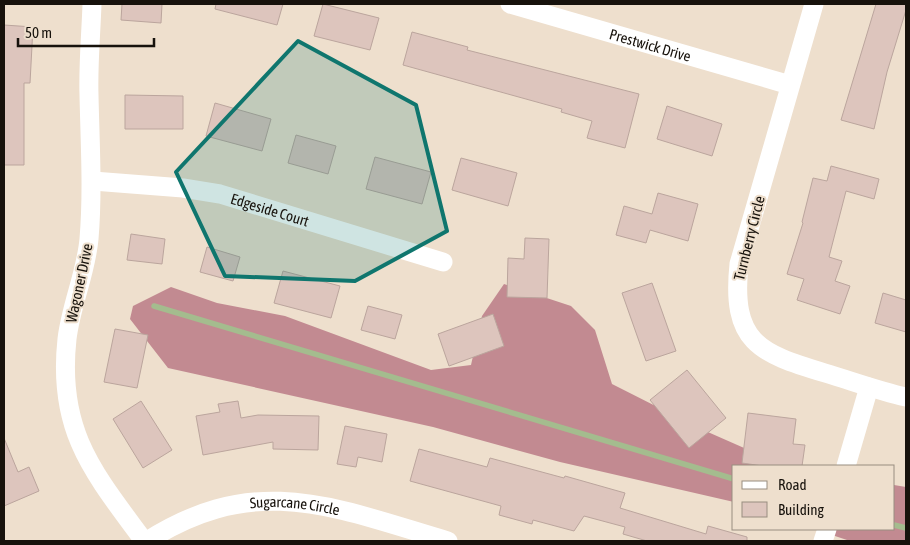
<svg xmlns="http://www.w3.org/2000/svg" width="910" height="545" font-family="'Asap Condensed',sans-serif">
<rect width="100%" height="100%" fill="#eedfcd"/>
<!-- forest -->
<path fill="#c28a91" d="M504 284 571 306 595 330 612 384 701 429 785 466H734V502L560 462 433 427 168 368 130 319 133 306 171 287 217 303 285 316 431 370 471 365 482 316Z
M894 485 906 487V541H850L814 529H894Z"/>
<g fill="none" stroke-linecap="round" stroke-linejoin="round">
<!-- stream -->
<path stroke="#a4bc8e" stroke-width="5.5" d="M154 306 734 479
M894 525 906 528"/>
</g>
<!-- building -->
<path fill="#ddc5bd" stroke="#bba59d" d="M122 4H162L161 23 121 20Z
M216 4H283L277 25 215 9Z
M323 4 379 18 370 50 314 36Z
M876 4H906V10L887 72 874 129 841 120Z
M4 25 33 27 30 83H24V165H4Z
M412 32 468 47 467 50 639 94 625 148 587 138 592 121 561 112 562 109 403 65Z
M125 95 183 96V129H125Z
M215 103 271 119 262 151 206 136Z
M667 106 722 124 712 156 657 139Z
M296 135 336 146 328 174 288 163Z
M375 157 431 172 422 204 366 189Z
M461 158 517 173 508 206 452 190Z
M831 166 879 179 874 199 846 191 829 257 842 261 835 281 850 286 840 314 797 300 804 279 787 274 803 223 802 222 813 178 827 181Z
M658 193 698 204 688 241 650 230 646 243 616 235 624 206 652 214Z
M131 234 165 239 162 264 127 260Z
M525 238 549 239 547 298 507 297 508 258 524 259Z
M207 247 240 257 233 281 200 272Z
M283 271 340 286 331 318 274 303Z
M652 283 676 351 646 361 622 293Z
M883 293 906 300V332L875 323Z
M368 306 402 315 395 339 361 330Z
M493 314 504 346 449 366 438 334Z
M115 329 148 335 137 388 104 382Z
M687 370 726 418 689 448 650 400Z
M141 401 172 450 143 468 113 419Z
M238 401 241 418 258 415 319 416 318 450 273 449V442L203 455 196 416 220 412 218 404Z
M748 413 796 419 793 444 805 445 802 466H763L742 463Z
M345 426 387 434 382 462 358 457 356 467 337 464Z
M4 438 18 472 29 467 39 491 4 506Z
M419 449 487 467 490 458 564 478 565 476 625 493 620 508 706 534 708 526 747 537V541H647L623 534 625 527 584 516 574 531 533 520 532 524 499 515 501 506 410 481Z"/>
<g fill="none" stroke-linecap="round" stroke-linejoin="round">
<!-- minor -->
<g stroke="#fff" stroke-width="19">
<path d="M92 4C91 34 88 65 89 95 90 143 93 191 89 239 86 273 71 305 67 339 57 431 93 472 144 541"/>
<path id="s1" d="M510 4 790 85"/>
<path d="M814 4 739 264C731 342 758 353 825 373 852 381 879 391 906 397"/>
<path id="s2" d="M93 181 183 188 220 194 443 262"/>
<path d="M846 466 869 387"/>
<path id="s3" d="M147 541C257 471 335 508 448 541"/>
<path d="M823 541 827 529"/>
</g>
</g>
<!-- marked area -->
<path fill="#0f766e" fill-opacity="0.2" stroke="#0f766e" stroke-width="4" stroke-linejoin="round" d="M298 41 416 105 447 231 355 281 225 276 176 172Z"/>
<g text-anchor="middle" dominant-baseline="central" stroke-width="4" stroke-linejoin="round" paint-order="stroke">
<!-- street labels -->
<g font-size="15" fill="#17120c" stroke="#eedfcd">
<text stroke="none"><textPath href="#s1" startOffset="146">Prestwick Drive</textPath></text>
<text stroke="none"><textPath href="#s2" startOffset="180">Edgeside Court</textPath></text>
<text transform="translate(749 238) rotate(-76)">Turnberry Circle</text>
<text transform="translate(79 283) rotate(-78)">Wagoner Drive</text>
<text stroke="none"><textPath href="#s3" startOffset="156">Sugarcane Circle</textPath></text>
</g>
</g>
<!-- border -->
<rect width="910" height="545" fill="none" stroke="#17120c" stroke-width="10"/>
<!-- legend -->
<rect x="732" y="465" width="162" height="65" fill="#eedfcd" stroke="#988d80"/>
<rect x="742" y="481" width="25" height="8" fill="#ffffff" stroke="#988d80"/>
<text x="778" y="490" font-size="15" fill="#17120c">Road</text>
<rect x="742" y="502" width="25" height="15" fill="#ddc5bd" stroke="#988d80"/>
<text x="778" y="515" font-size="15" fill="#17120c">Building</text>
<!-- scale -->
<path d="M18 38v8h136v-8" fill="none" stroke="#17120c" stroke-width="2.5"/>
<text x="25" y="38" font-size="15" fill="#17120c" stroke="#eedfcd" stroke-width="4" paint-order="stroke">50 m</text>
</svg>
